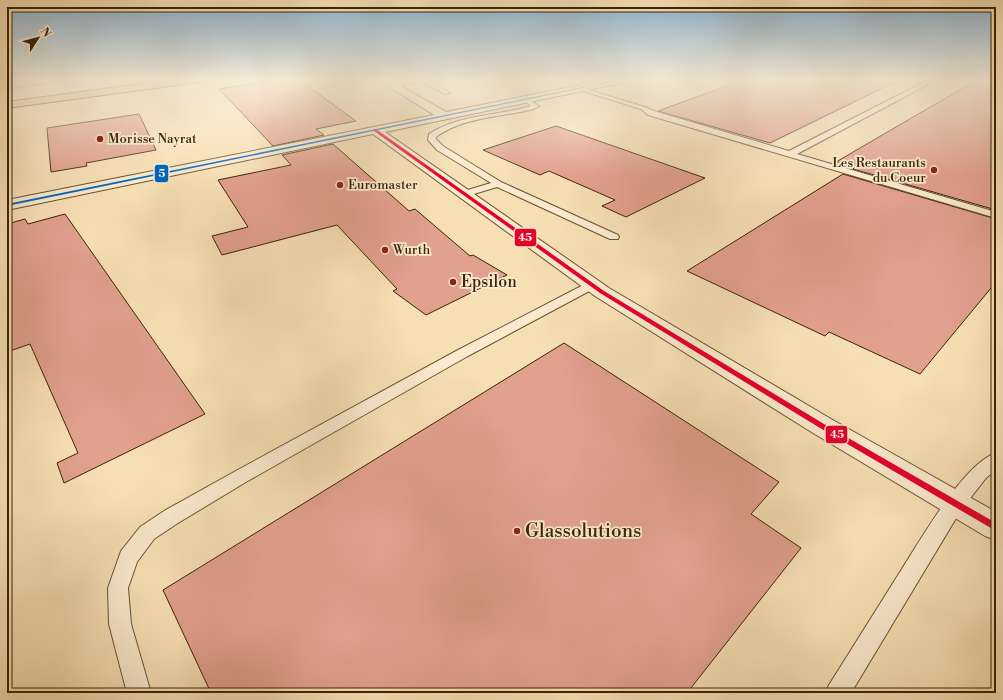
<svg xmlns="http://www.w3.org/2000/svg" width="1003" height="700" font-family="'Libre Bodoni',serif">
<rect width="100%" height="100%" fill="#f7dfb4"/>
<filter id="stains"><feTurbulence type="fractalNoise" baseFrequency=".005" numOctaves="4"/><feColorMatrix values="0 0 0 0 .2 0 0 0 0 .09 0 0 0 0 .02 0 0 0 .5 -.17"/></filter>
<radialGradient id="worn" r=".72"><stop offset=".6" stop-color="#630" stop-opacity="0"/><stop offset="1" stop-color="#630" stop-opacity=".3"/></radialGradient>
<!-- building -->
<path fill="#e2a08f" stroke="#392404" d="M280 79H298L356 121 316 129 324 135 273 146 219 89Z
M746 79H901L770 143 658 111Z
M975 81 996 85V210L853 169 855 167 836 162Z
M139 114 156 150 86 163 87 166 51 172 47 128Z
M556 126 705 178 626 217 602 206 615 200 549 171 540 175 483 150Z
M333 144 409 211 415 209 470 256 473 255 507 275 426 315 393 291 397 289 337 225 222 255 212 236 248 227 218 180 291 165 282 155Z
M843 174 996 219V282L920 374 829 332 825 336 687 271Z
M65 214 205 414 64 483 57 463 78 453 30 344 7 352V224L25 219 28 224Z
M564 343 779 482 751 514 801 548 687 693H211L163 590Z"/>
<g fill="none" stroke-linecap="round" stroke-linejoin="round">
<defs>
<path id="service" d="M416 79H426L450 93 445 94 422 82 392 87 389 85Z
M930 79H938L797 154 996 212V218L648 115 641 109 577 89 582 88 645 107 654 111 789 151Z
M975 79 996 80V84Z
M526 98 539 106 534 109C503 117 463 117 436 137V139L443 146 501 182 618 235 619 237 618 239H610L497 187 464 197 459 194 461 192 491 183 437 150 428 140 429 134C459 114 498 116 531 106L523 100Z
M591 281 595 282 597 285 595 288 468 356 246 482 178 523 154 539 137 562 128 588 131 624 151 693H127L109 624 108 588 121 551 140 527 164 511 234 472 458 350Z
M996 453V470L986 478 961 510 851 693H825L829 685C851 650 873 615 895 580 916 548 962 464 996 453Z"/>
<path id="minor" d="M377 79H389L446 112 611 79H631L626 82 385 132 609 288 831 419 996 512V540L985 536 813 433 595 296 373 134 7 210V200L434 115Z"/>
<path id="primary" d="M177 79H205L200 82 7 108V102Z"/>
</defs>
<!-- service casing -->
<use href="#service" stroke="#685330" stroke-width="2"/>
<!-- minor casing -->
<use href="#minor" stroke="#685330" stroke-width="2"/>
<!-- primary casing -->
<use href="#primary" stroke="#392404" stroke-width="2"/>
<!-- service -->
<use href="#service" fill="#faeace" fill-rule="evenodd"/>
<!-- minor -->
<use href="#minor" fill="#faeace" fill-rule="evenodd"/>
<!-- primary -->
<use href="#primary" fill="#ecc07a" fill-rule="evenodd"/>
<defs>
<path id="bus-1" d="M622 79H627L7 206V204Z"/>
<path id="bus-2" d="M374 129H376L604 291 824 424 996 523V531L820 428 600 293 374 131Z"/>
</defs>
<!-- bus-1 casing -->
<use href="#bus-1" stroke="#faeace" stroke-width="3"/>
<!-- bus-2 casing -->
<use href="#bus-2" stroke="#faeace" stroke-width="3"/>
<!-- bus-1 -->
<use href="#bus-1" fill="#0065bd" fill-rule="evenodd"/>
<!-- bus-2 -->
<use href="#bus-2" fill="#e4002b" fill-rule="evenodd"/>
<defs>
<path id="rail-1" d="M74 79H83L7 90V88Z"/>
</defs>
<!-- rail-1 casing -->
<use href="#rail-1" stroke="#faeace" stroke-width="3"/>
<!-- rail-1 -->
<use href="#rail-1" fill="#f26522" fill-rule="evenodd"/>
</g>
<!-- sky -->
<linearGradient id="sky" x2="0" y2="1"><stop stop-color="#8cb6d5"/><stop offset="0.45" stop-color="#fbf1dd"/><stop offset="1" stop-color="#fbf1dd" stop-opacity="0"/></linearGradient>
<rect width="1003" height="177" fill="url(#sky)"/>
<!-- markers -->
<g fill="#8f2418" stroke="#faeace" stroke-width="1.5">
<circle cx="100" cy="139" r="4"/>
<circle cx="934" cy="170" r="4"/>
<circle cx="340" cy="185" r="4"/>
<circle cx="385" cy="250" r="4"/>
<circle cx="453" cy="282" r="4"/>
<circle cx="517" cy="531" r="4"/>
</g>
<g text-anchor="middle" dominant-baseline="central" stroke-width="3.5" stroke-linejoin="round" paint-order="stroke">
<!-- far-poi labels -->
<g font-size="13" fill="#392404" stroke="#faeace" text-anchor="start">
<text x="108" y="139">Morisse Nayrat</text>
<text x="926" y="163" text-anchor="end">Les Restaurants<tspan x="926" dy="15">du Coeur</tspan></text>
<text x="348" y="185">Euromaster</text>
<text x="393" y="250">Wurth</text>
</g>
<!-- poi labels -->
<g font-size="16" fill="#392404" stroke="#faeace" text-anchor="start">
<text x="461" y="282">Epsilon</text>
</g>
<!-- near-poi labels -->
<g font-size="19" fill="#392404" stroke="#faeace" text-anchor="start">
<text x="525" y="531">Glassolutions</text>
</g>
</g>
<g stroke="#faeace" stroke-width="1.5">
<rect x="154" y="164" width="15" height="19" rx="4" fill="#0065bd"/>
<rect x="514" y="228" width="23" height="19" rx="4" fill="#e4002b"/>
<rect x="825" y="425" width="23" height="19" rx="4" fill="#e4002b"/>
</g>
<g font-size="11" text-anchor="middle" font-weight="bold" fill="#fff">
<text x="162" y="177">5</text>
<text x="525" y="241">45</text>
<text x="837" y="438">45</text>
</g>
<!-- margin -->
<rect width="1003" height="700" fill="none" stroke="#f7dfb4" stroke-width="24"/>
<rect x="8" y="8" width="987" height="684" fill="none" stroke="#392404" stroke-width="2"/>
<rect x="12" y="12" width="979" height="676" fill="none" stroke="#392404"/>
<!-- north arrow -->
<g transform="translate(38 38) rotate(54)" stroke="#faeace" stroke-width="3" paint-order="stroke">
<path d="M0-3L7 15L0 10L-7 15Z" fill="#392404"/>
<text y="-6" font-size="11" font-weight="bold" text-anchor="middle" fill="#392404">N</text>
</g>
<rect width="100%" height="100%" filter="url(#stains)"/>
<rect width="100%" height="100%" fill="url(#worn)"/>
</svg>
